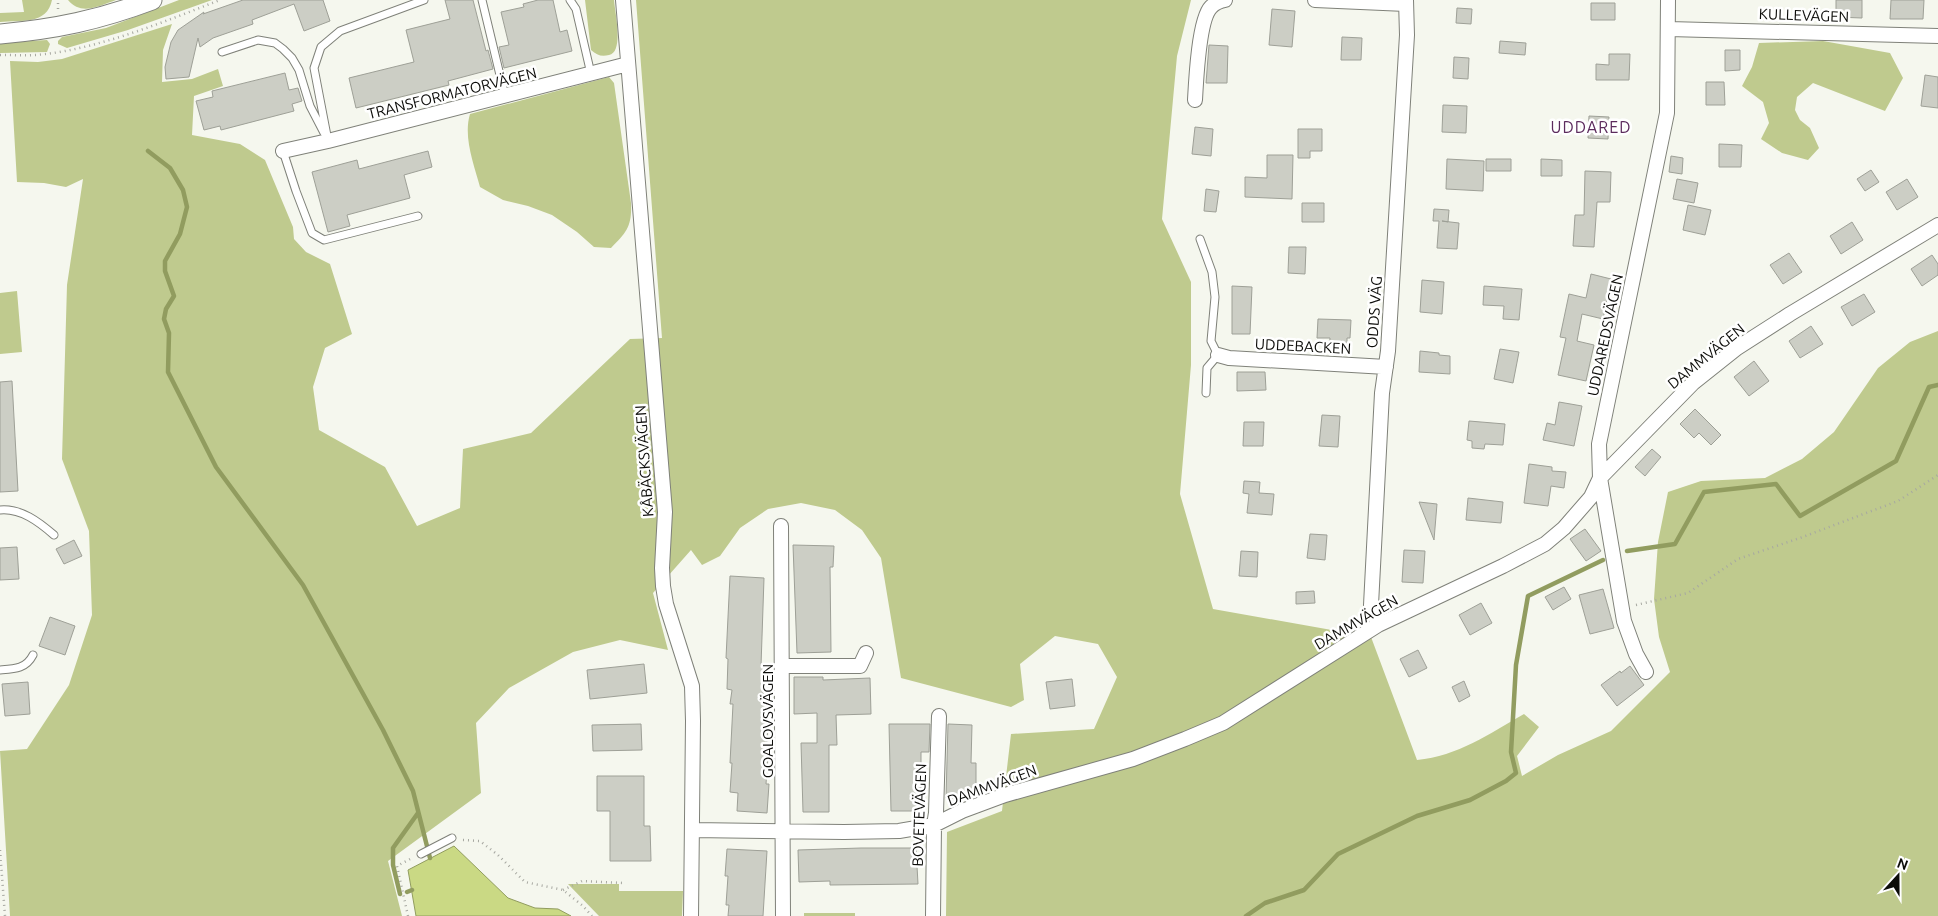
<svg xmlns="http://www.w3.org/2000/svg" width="1938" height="916" font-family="Ubuntu,sans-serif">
<rect width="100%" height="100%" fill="#f5f7ee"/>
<!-- green -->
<path fill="#bfca8e" d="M22 0H52C47 25 21 20 0 22V13L24 12Z
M68 0H116C99 6 81 16 68 0Z
M179 0H212L128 30 67 48 58 44V41L62 37 106 28Z
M585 0H614C615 13 624 52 609 55 601 57 597 55 591 50Z
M636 0H1191L1177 56 1162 219 1191 282V365L1180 494 1213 609 1371 637 1417 760C1458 756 1489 734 1524 714L1539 727 1517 756 1522 776 1558 755 1611 731 1670 672 1659 637 1654 599 1658 542 1668 492 1701 481 1765 478 1802 459 1834 432 1878 368 1910 342 1938 331V916H946L947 832 1002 811 1011 734 1094 729 1117 677 1098 644 1055 636 1020 664 1024 700 1011 707 901 678 881 558 862 530 835 510 801 503 768 509 740 528 720 556 702 565 691 550 653 593 668 650 620 640 573 652 509 688 476 723 481 793 388 861 402 916H10L0 751 27 749 69 685 92 615 89 531 62 459 67 285 83 179 66 187 44 183 17 182 10 61 38 62 62 59 172 24 163 50 162 82 192 79 218 69 223 86 194 96 192 135 240 144 265 160 293 227 294 239 306 252 330 264 352 334 325 348 313 387 319 430 385 467 417 526 460 508 463 449 531 433 630 339 662 338Z
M47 40 50 44 47 52 0 53V43Z
M1823 41 1890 53 1903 78 1885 111 1813 83 1797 97 1795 110 1800 120 1810 128 1819 148 1808 160 1782 153 1761 139 1769 123 1763 102 1742 86 1752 67 1759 43Z
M609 77 614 83 631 203C632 226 627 232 611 248L594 247 577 232 552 215 528 206 503 200 480 187C474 165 463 137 470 114Z
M17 291 22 352 0 354V293Z
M568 884H619V891H683L682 916H599Z
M804 913H855V916H804Z"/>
<!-- water -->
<path fill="#cad984" stroke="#919c5f" d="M454 846 508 898 535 908 558 909 571 916H416L408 870Z"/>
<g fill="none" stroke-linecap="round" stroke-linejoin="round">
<!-- stream -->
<path stroke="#919c5f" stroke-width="4.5" d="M148 151 170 168 183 190 187 207 180 234 165 261V271L174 296 166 309 164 319 169 333 168 372 216 467 303 585 383 730 413 791 430 858
M1627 551 1675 544 1704 492 1776 484 1800 516 1896 461 1929 387 1938 385
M407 892 412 890
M400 894 393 865V848L418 813
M1246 916 1265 903 1304 890 1338 854 1417 816 1470 800 1506 781 1516 773 1511 752 1516 665 1528 596 1603 560"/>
</g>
<!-- building -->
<path fill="#cccec5" stroke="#9ea097" d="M243 0H323L330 21 304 31 294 4 252 20 253 24 213 38 200 47 198 38 189 77 166 79 165 67 171 42 178 30 204 12 203 14Z
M445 0H473L486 51 488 50 493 69 448 81 449 85 356 108 349 78 414 62 406 30 450 19Z
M538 0H553L560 32 567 30 572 51 504 68 499 47 509 45 501 12 524 7 523 4Z
M1836 0H1862V18L1836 17Z
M1891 0H1924L1923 19H1890Z
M1591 3H1615V20H1591Z
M1457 8 1472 9 1471 24 1456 23Z
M1272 9 1295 11 1292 47 1269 45Z
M1342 37 1362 38 1361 60H1341Z
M1500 41 1526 43 1525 55 1499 53Z
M1209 45 1228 46 1227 83H1206Z
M1725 50H1740V70L1725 71Z
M1609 54H1630L1629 80H1596V64L1609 65Z
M1454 57 1469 58 1468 79 1453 78Z
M285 73 289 90 298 88 302 101 292 104 294 111 221 130 220 126 204 130 196 101 213 97 212 91Z
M1925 75 1938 77V108L1921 106Z
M1706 82H1724L1725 105H1706Z
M1443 105 1467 106 1466 133 1442 132Z
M1589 116 1609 117 1608 139 1588 138Z
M1195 127 1213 129 1211 156 1192 154Z
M1298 129H1322V151H1310V158H1298Z
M1719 144 1742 145 1741 167H1719Z
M428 151 432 167 404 175 410 198 347 215 350 226 328 232 312 172 357 160 359 169Z
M1267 155H1293L1292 199 1245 197V177L1267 178Z
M1671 156 1683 158 1682 174 1669 172Z
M1447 159 1484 161 1483 191 1446 189Z
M1486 159H1511V171H1486Z
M1541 159 1562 160V176H1541Z
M1871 170 1879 182 1865 191 1857 179Z
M1585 171 1611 172 1610 202H1597L1594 247 1573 246 1575 215H1584Z
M1677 179 1698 183 1694 203 1673 199Z
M1907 179 1918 197 1897 210 1886 192Z
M1206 189 1219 191 1216 212 1204 211Z
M1302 203H1324V222H1302Z
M1688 205 1711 210 1705 235 1683 230Z
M1434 209 1449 210 1448 222 1442 221 1459 223 1457 249 1437 248 1439 221H1433Z
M1852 222 1863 240 1841 254 1830 236Z
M1289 247H1306L1305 274 1288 273Z
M1789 253 1802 272 1783 284 1770 265Z
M1932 255 1938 264V275L1922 286 1911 269Z
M1591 274 1611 279 1603 319 1582 314 1577 341 1594 345 1586 381 1558 375 1566 338 1560 337 1569 294 1586 298Z
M1422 280 1444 282 1442 314 1420 312Z
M1232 286 1252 287 1250 334H1232Z
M1484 286 1522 289 1519 320 1503 319 1504 306 1483 305Z
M1864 294 1875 312 1852 326 1841 307Z
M1318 319 1351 320 1350 338H1347V352H1329L1330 338H1317Z
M1811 326 1823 344 1800 358 1789 341Z
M1500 349 1519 352 1513 383 1494 379Z
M1420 351 1439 353V355L1450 356V374L1419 372Z
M1754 361 1769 381 1749 396 1734 377Z
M1237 372H1265L1266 390 1237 391Z
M12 381 18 491 0 492V382Z
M1559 402 1582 406 1574 446 1543 440 1547 423 1555 425Z
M1695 409 1721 435 1711 445 1699 433 1694 438 1680 424Z
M1322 415 1340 416 1338 447 1319 446Z
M1469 421 1505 424 1503 445 1485 444 1484 449 1472 448V441L1467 440Z
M1244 422H1264L1263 446H1243Z
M1652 449 1661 457 1645 476 1635 467Z
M1529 464 1552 467V471L1566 472 1564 488 1551 486 1548 506 1524 503Z
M1244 481 1260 482 1259 493 1274 494 1272 515 1247 513 1249 494 1243 493Z
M1468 498 1503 502 1501 523 1466 520Z
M1419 502 1437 504 1434 540Z
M1585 529 1601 551 1586 561 1570 539Z
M1310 534 1327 535 1325 560 1307 558Z
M74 540 82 556 64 564 56 549Z
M793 545 834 546 833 567H830L831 652 797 653Z
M17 547 19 579 0 580V548Z
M1404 550 1425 551 1423 583 1402 582Z
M1241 551 1258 552 1257 577 1239 576Z
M730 576 764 578 761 666H764L763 696H768L766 725 768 726 766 754 768 755 766 784H769L767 813 737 811 738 793 730 792 732 763H730L733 704H730L732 690 727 689 728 659 726 658Z
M1564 587 1571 599 1553 610 1545 597Z
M1603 589 1614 628 1590 634 1579 595Z
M1314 591 1315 603 1296 604V592Z
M1481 603 1492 623 1470 635 1459 615Z
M50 617 75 626 65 655 39 646Z
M1418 650 1427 668 1409 677 1400 659Z
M644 664 647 693 590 699 587 670Z
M1630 666 1644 685 1617 706 1601 685 1620 671 1621 673Z
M794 677H823V680L870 678 871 714 836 715 837 745H829V812H803L801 743H817V713L794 714Z
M1072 679 1075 706 1050 709 1046 682Z
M1464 681 1470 696 1459 702 1452 687Z
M28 682 30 714 5 716 2 684Z
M641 724 642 750 593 751 592 725Z
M889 724H930L929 752H921V811H891Z
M948 724 972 725 971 763H976V796L972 798H946Z
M597 776H644V826H650L651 861H610V811H597Z
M861 848H916L918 884 830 885V881L799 882 798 850Z
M727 849 767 851 763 916H728L729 905H726L728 876H725Z"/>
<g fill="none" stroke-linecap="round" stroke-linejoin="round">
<defs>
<path id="lane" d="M482 0 505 96
M570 0 576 9 591 74
M222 52 258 40 275 43 283 49 292 58 299 70 310 106 324 133
M328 141 314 68 321 47 340 31 424 0
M283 151 296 191 312 233 324 240 418 216
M1200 239 1212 272 1215 297 1211 341 1218 355 1207 368 1206 393
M0 510C21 508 39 522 54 535
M0 670C14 669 26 669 33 655
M421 854 452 838"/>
<path id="street" d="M623 0 665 512 662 568 663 586 666 604 692 686 693 721 691 916
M1315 0 1406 4
M1669 29 1938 36
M1195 100C1196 81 1199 19 1211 7 1214 4 1220 1 1225 0
M283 151 328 141 628 64
M1218 355 1229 358 1386 367
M781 526 783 916
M1378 625 1371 605 1382 393 1388 351 1407 35 1406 0
M782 666H860L866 653
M1646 672 1636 654 1624 621 1600 478 1599 444 1667 113 1668 0
M693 830 844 832 899 831 934 825 962 811 1005 795 1133 759 1185 739 1223 723 1378 625 1503 566 1545 544 1564 528 1591 497 1600 478 1693 383 1737 348 1790 314 1938 225
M933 916 934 825 936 813 939 716"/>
<path id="secondary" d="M0 34C56 29 99 20 152 0"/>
</defs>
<!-- lane casing -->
<use href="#lane" stroke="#7f8179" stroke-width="9"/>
<!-- street casing -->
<use href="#street" stroke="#7f8179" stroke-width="16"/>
<!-- secondary casing -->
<use href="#secondary" stroke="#7f8179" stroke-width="21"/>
<!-- path -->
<path stroke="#a7a8a1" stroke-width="2.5" stroke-dasharray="1 4" stroke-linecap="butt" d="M58 9V0
M0 55C15 55 30 56 46 54 103 47 166 21 220 0
M1636 605 1688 593 1738 559 1800 538 1898 501 1938 475
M463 840 480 841 498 855 525 882 563 890 583 906 592 916
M0 850 5 916
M563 890 582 881 624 883
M408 916 397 866 412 858"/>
<!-- lane -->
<use href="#lane" stroke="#fff" stroke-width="7"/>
<!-- street -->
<use href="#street" stroke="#fff" stroke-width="14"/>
<!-- secondary -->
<use href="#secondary" stroke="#fff" stroke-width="19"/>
</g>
<g text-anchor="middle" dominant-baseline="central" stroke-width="5" stroke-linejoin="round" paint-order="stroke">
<!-- street labels -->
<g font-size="15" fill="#0c0c09" stroke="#fff">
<text transform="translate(1804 15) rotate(2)">KULLEVÄGEN</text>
<text transform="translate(452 93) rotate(-14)">TRANSFORMATORVÄGEN</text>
<text transform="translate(1374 312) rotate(-86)">ODDS VÄG</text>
<text transform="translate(1605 335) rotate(-78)">UDDAREDSVÄGEN</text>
<text transform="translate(1303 346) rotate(3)">UDDEBACKEN</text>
<text transform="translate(1706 356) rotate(-39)">DAMMVÄGEN</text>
<text transform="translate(644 461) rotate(-94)">KÅBÄCKSVÄGEN</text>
<text transform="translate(1356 622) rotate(-30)">DAMMVÄGEN</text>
<text transform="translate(767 721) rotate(-90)">GOALOVSVÄGEN</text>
<text transform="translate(992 785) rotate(-20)">DAMMVÄGEN</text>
<text transform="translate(919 815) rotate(-88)">BOVETEVÄGEN</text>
</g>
<!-- neighbourhood labels -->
<g font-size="16" letter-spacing="1" fill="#5c2b5d" stroke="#fff">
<text x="1591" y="127">UDDARED</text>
</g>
</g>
<!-- north arrow -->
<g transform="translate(1898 876) rotate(21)" stroke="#ffffff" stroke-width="4" paint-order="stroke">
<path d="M0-4L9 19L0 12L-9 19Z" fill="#0c0c09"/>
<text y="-8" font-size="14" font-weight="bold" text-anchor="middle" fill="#0c0c09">N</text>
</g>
</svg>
